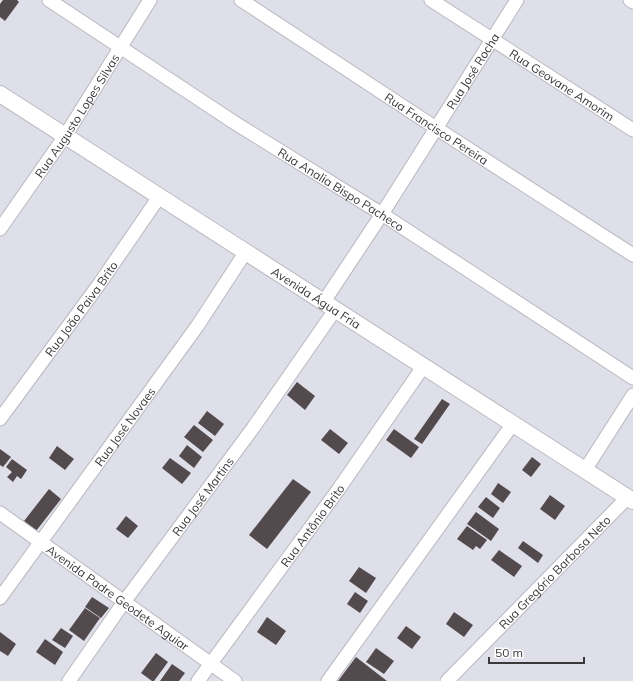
<svg xmlns="http://www.w3.org/2000/svg" width="633" height="681" font-family="Mulish,sans-serif">
<rect width="100%" height="100%" fill="#dfdfe9"/>
<!-- building -->
<path fill="#534a4e" d="M3 0H17L19 2 5 21 0 17V4Z
M297 382 315 396 305 410 287 395Z
M442 399 450 404 422 444 414 439Z
M207 411 224 424 215 436 198 423Z
M194 425 213 440 203 452 184 437Z
M330 429 348 443 339 454 321 440Z
M394 429 419 447 411 458 386 440Z
M187 445 202 457 194 468 179 456Z
M57 446 74 459 65 470 49 458Z
M0 449 11 457 3 467 0 465Z
M532 457 541 464 531 477 522 470Z
M170 458 191 473 182 484 162 468Z
M12 459 27 470 21 479 17 476 13 482 7 477 12 472 6 467Z
M293 479 311 492 267 549 249 535Z
M498 483 511 492 503 503 491 494Z
M49 489 61 499 36 531 24 521Z
M550 495 565 506 555 520 540 509Z
M486 497 500 508 493 518 478 507Z
M476 512 499 529 491 541 467 524Z
M126 516 138 526 128 538 116 529Z
M467 526 487 540 480 549 476 546 473 550 457 539Z
M523 541 543 555 538 563 518 548Z
M499 550 522 566 514 577 491 560Z
M359 567 376 578 366 593 349 581Z
M355 592 368 601 360 613 347 604Z
M92 597 109 608 101 618 85 607Z
M85 608 100 618 84 641 69 630Z
M454 612 473 625 464 637 446 624Z
M267 617 286 631 276 645 257 632Z
M406 626 421 637 412 649 397 638Z
M61 628 73 636 65 648 52 640Z
M0 632 16 644 8 656 0 651Z
M45 639 63 652 55 665 36 652Z
M376 648 394 661 384 674 366 662Z
M156 653 168 662 154 681H152L141 673Z
M356 657 387 681H338Z
M172 664 185 673 179 681H160Z"/>
<g fill="none" stroke-linecap="round" stroke-linejoin="round">
<defs>
<g id="minor">
<path id="s1" d="M49 0 235 123 382 214 633 378"/>
<path id="s2" d="M241 0 436 128 633 255"/>
<path id="s3" d="M431 0 633 130"/>
<path d="M630 0 633 2"/>
<path id="s4" d="M0 229 65 136 150 0"/>
<path id="s5" d="M323 303 382 214 517 0"/>
<path id="s6" d="M0 419 100 283 159 197"/>
<path d="M585 470 633 395"/>
<path id="s7" d="M0 513 235 681"/>
<path id="s8" d="M0 598 198 325 245 253"/>
<path id="s9" d="M69 681 124 602 253 428 335 310"/>
<path id="s10" d="M198 681 338 490 423 367"/>
<path d="M328 681 512 425"/>
<path id="s11" d="M447 681 627 498"/>
</g>
<g id="tertiary">
<path id="s12" d="M0 94 633 501"/>
</g>
</defs>
<!-- minor casing -->
<use href="#minor" stroke="#b8b8c1" stroke-width="15"/>
<!-- tertiary casing -->
<use href="#tertiary" stroke="#b8b8c1" stroke-width="18"/>
<!-- minor -->
<use href="#minor" stroke="#fff" stroke-width="13"/>
<!-- tertiary -->
<use href="#tertiary" stroke="#fff" stroke-width="16"/>
</g>
<g text-anchor="middle" dominant-baseline="central" stroke-width="4" stroke-linejoin="round" paint-order="stroke">
<!-- street labels -->
<g font-size="12" fill="#39393c" stroke="#fff">
<text stroke="none"><textPath href="#s5" startOffset="276">Rua José Rocha</textPath></text>
<text stroke="none"><textPath href="#s3" startOffset="156">Rua Geovane Amorim</textPath></text>
<text stroke="none"><textPath href="#s4" startOffset="137">Rua Augusto Lopes Silvas</textPath></text>
<text stroke="none"><textPath href="#s2" startOffset="234">Rua Francisco Pereira</textPath></text>
<text stroke="none"><textPath href="#s1" startOffset="348">Rua Analia Bispo Pacheco</textPath></text>
<text stroke="none"><textPath href="#s12" startOffset="376">Avenida Água Fria</textPath></text>
<text stroke="none"><textPath href="#s6" startOffset="137">Rua João Paiva Brito</textPath></text>
<text stroke="none"><textPath href="#s8" startOffset="212">Rua José Novaes</textPath></text>
<text stroke="none"><textPath href="#s9" startOffset="228">Rua José Martins</textPath></text>
<text stroke="none"><textPath href="#s10" startOffset="193">Rua Antônio Brito</textPath></text>
<text stroke="none"><textPath href="#s11" startOffset="153">Rua Gregório Barbosa Neto</textPath></text>
<text stroke="none"><textPath href="#s7" startOffset="145">Avenida Padre Geodete Aguiar</textPath></text>
</g>
</g>
<!-- scale -->
<path d="M489 657v6h95v-6" fill="none" stroke="#39393c" stroke-width="2"/>
<text x="495" y="657" font-size="12" fill="#39393c" stroke="#ffffff" stroke-width="3" paint-order="stroke">50 m</text>
</svg>
